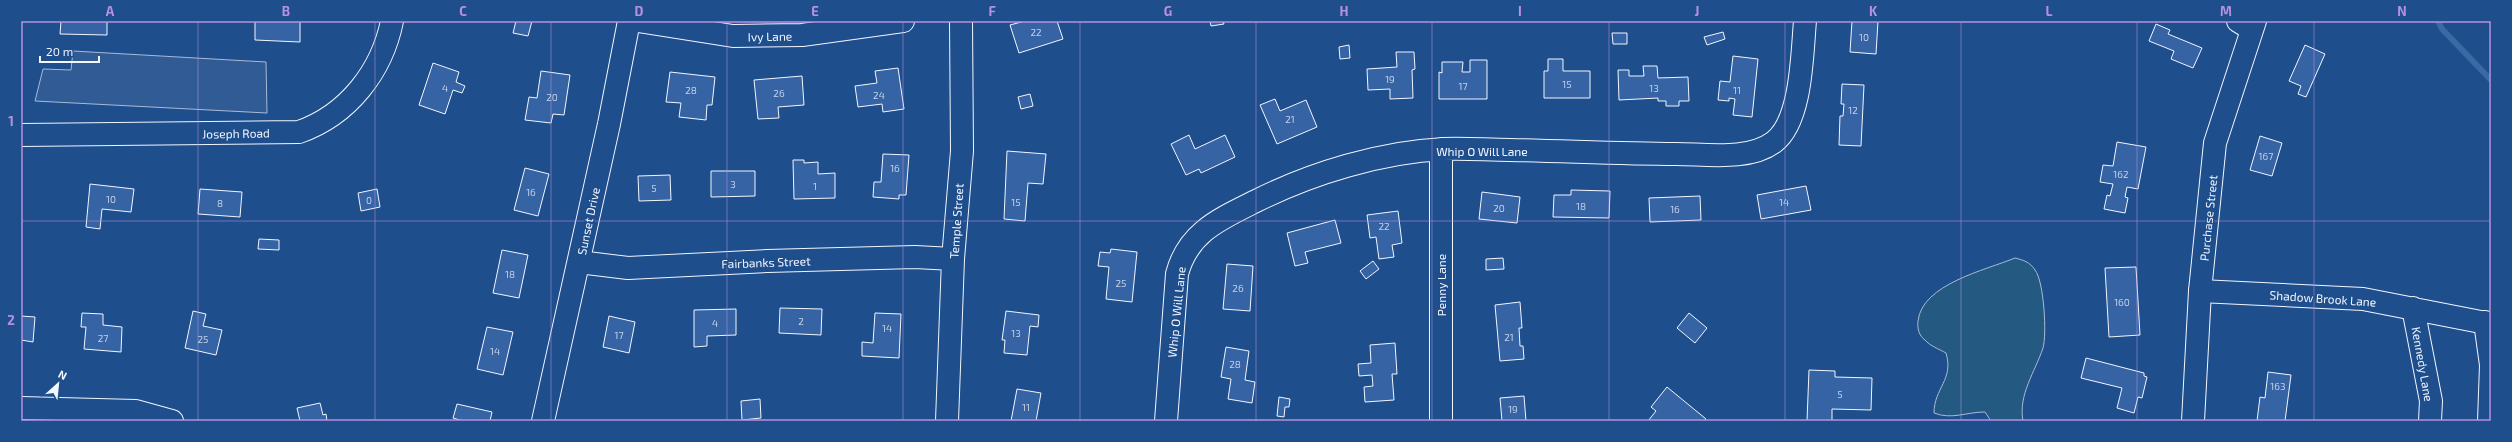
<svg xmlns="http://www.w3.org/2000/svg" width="2512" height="442" font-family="'Exo 2',sans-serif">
<rect width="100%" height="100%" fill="#1f4e8c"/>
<!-- green -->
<path fill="#245a82" stroke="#a8bbd7" d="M2015 258C2023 260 2030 262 2035 270 2044 281 2047 335 2043 348 2035 372 2018 395 2023 421H1991L1985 412C1966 412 1952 420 1934 413 1934 388 1954 380 1946 353 1939 349 1930 346 1925 340 1919 336 1917 328 1918 321 1922 284 1986 270 2015 258Z"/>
<!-- parking -->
<path fill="#305b95" stroke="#a8bbd7" d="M73 51 266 62 267 113 35 101 43 69 71 70Z"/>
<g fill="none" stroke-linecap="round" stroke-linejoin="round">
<!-- stream -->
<path stroke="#3b69a3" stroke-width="6" d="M2438 21 2442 29 2491 80"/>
</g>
<!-- building -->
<path fill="#3563a3" stroke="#f2f6ff" d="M61 21H107V35L60 34Z
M255 21H300V42L255 40Z
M516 21H532L528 36 513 33Z
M1025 21H1057L1063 39 1019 53 1010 25Z
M1210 21H1223L1224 24 1211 26Z
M1852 21H1878L1876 54 1850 52Z
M2156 24 2170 30 2168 34 2202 48 2193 68 2171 59 2174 51 2149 41Z
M1723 32 1725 39 1707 45 1704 37Z
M1612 33H1627V44H1613Z
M1349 45 1350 58 1340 59 1339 47Z
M2305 45 2325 54 2306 97 2298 94 2301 86 2289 81Z
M1396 52H1414L1415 69 1412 70 1413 98 1390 99V89L1368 90 1367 69 1397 67Z
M1733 56 1758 59 1752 117 1733 115 1735 99 1729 98V101L1718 100 1720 81 1730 82Z
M1548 59H1563V71H1590V98H1544V71H1548Z
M1470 60H1487V99H1439V72L1442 73V62H1463L1462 72H1470Z
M433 63 459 72 456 82 465 86 462 93 453 90 445 114 419 105Z
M1643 66H1657L1658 78 1688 77 1689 101H1679V106H1666V101H1658V98L1619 100 1618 70H1629V76H1644Z
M898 68 904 109 883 112 882 104 858 107 855 86 877 83 875 71Z
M541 71 570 75 564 115 553 114 551 123 525 120 529 97 537 98Z
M670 72 715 77 712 105H707L706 120 679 117 681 103 666 102Z
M802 76 804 105 778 107 779 118 758 119 754 80Z
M1842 84 1864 85 1861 146 1839 145 1840 116H1843L1844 104H1841Z
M1030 94 1033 106 1021 109 1018 97Z
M1275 99 1280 111 1306 100 1317 127 1277 144 1260 105Z
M1189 135 1195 149 1225 135 1235 157 1201 173 1199 169 1186 175 1171 144Z
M2260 136 2282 143 2272 176 2250 170Z
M2117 142 2146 147 2138 189 2127 187 2125 197 2128 198 2125 213 2104 209 2107 195 2110 196 2113 184 2100 182 2103 165 2113 166Z
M1007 151 1046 154 1043 184 1028 183 1025 221 1004 219Z
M883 154 909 155 906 195H899V199L873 197 874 182H881Z
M793 160H804V163L818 162V174L835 173V198L794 199Z
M525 168 549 174 538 216 514 210Z
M711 171H755V196L711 197Z
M670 175 671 200 639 201 638 176Z
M90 184 134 189 131 212 102 209 100 229 86 227Z
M1806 186 1811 210 1761 219 1757 195Z
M200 189 242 192 240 217 198 214Z
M377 189 380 207 361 211 358 193Z
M1571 190 1610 191 1609 218 1553 217 1554 195H1571Z
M1482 192 1520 197 1517 223 1479 219Z
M1700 196 1701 220 1650 222 1649 198Z
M1398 211 1402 243 1392 245 1394 257 1379 259 1376 237 1370 238 1367 215Z
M1335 220 1341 243 1305 252 1308 263 1295 266 1287 233Z
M259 239 279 240V250L258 249Z
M1111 249 1137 252 1132 302 1106 299 1109 267 1098 266 1100 252 1110 253Z
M502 250 528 255 519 298 493 293Z
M1503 258 1504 269 1486 270V259Z
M1373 261 1379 269 1366 279 1360 271Z
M1227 264 1253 266 1250 311 1223 309Z
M2136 267 2140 335 2109 337 2105 268Z
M1520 302 1522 328H1519L1520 346H1523L1524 359 1500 361 1495 305Z
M780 308 822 309 821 335 779 333Z
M736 309V335L707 336V346L694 347V310Z
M193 311 206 314 203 326 222 330 216 355 185 348Z
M1006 311 1039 315 1038 327 1030 326 1027 355 1004 353 1005 340H1002Z
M82 313 103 314V325L122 327 121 352 84 349 86 327H81Z
M875 313 901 314 899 358 862 356V342L873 343Z
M1689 313 1707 328 1695 343 1677 328Z
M21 316 35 317 33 342 21 340Z
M609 316 635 322 629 353 603 347Z
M487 327 513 332 503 375 477 369Z
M1395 343 1397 374H1392L1394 400 1365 402 1364 387 1373 386 1372 375 1359 376 1358 364 1371 363 1370 345Z
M1226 347 1249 351 1245 380 1255 382 1252 403 1228 399 1231 379 1221 377Z
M2086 358 2144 373V376L2147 377 2142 398 2138 397 2134 413 2117 408 2122 388 2081 378Z
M1809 370 1835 371V377L1872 378 1871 410 1832 409V421H1807Z
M2268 372 2291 375 2285 421H2257L2260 397 2265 398Z
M1667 387 1706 419 1704 421H1648L1656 411 1651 407Z
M1017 389 1041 393 1036 421H1011Z
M1524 396 1526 421H1502L1500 398Z
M1279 397 1290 399 1289 407H1285L1284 417 1277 416Z
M760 399 761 418 742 420 741 401Z
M320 403 323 415 326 414 327 421H300L297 408Z
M457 404 492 412 490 421H463L453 418Z"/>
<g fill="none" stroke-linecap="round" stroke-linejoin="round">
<defs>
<path id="minor" d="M638 21 733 36 802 35 903 21
M2238 21 2251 29
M21 135 299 132C348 115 382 71 392 21
M579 262 628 268 767 261 915 257 953 259
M2200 291 2363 299 2491 324
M2413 308 2431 401 2430 421
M2485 322 2491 365 2489 421
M21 408 136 411 172 421
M543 421 609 124 629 21
M947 421 953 259 962 151 961 21
M1166 421 1177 274C1188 232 1220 219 1256 201 1312 173 1381 152 1444 149 1466 148 1488 150 1510 150 1565 151 1621 154 1676 154 1706 154 1749 161 1774 142 1802 121 1802 53 1805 21
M1441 421V149"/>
<path id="major" d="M2193 421 2200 291 2215 143 2255 21"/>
</defs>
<!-- minor casing -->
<use href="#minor" stroke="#f2f6ff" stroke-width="24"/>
<!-- major casing -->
<use href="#major" stroke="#f2f6ff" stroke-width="24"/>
<!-- minor -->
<use href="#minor" stroke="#1f4e8c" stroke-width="22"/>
<!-- major -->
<use href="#major" stroke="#1f4e8c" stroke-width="22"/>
</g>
<!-- grid -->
<path fill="none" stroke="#b691df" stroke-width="1" stroke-opacity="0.55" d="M198 21V421M375 21V421M551 21V421M727 21V421M903 21V421M1080 21V421M1256 21V421M1432 21V421M1609 21V421M1785 21V421M1961 21V421M2137 21V421M2314 21V421M21 221H2491"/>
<g text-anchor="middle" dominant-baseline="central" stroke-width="3" stroke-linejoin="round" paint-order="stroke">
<!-- number labels -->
<g font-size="10" fill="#c3d1e8">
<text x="1036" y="32">22</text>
<text x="1864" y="37">10</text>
<text x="1390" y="79">19</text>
<text x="1567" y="84">15</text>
<text x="1463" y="86">17</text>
<text x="445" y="88">4</text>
<text x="1654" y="88">13</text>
<text x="691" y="90">28</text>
<text x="1737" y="90">11</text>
<text x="779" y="93">26</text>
<text x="879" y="95">24</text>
<text x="552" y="97">20</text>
<text x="1853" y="110">12</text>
<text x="1290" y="119">21</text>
<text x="2266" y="156">167</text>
<text x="895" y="168">16</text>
<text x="2121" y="174">162</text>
<text x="733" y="184">3</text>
<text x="815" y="186">1</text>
<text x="654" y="188">5</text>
<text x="531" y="192">16</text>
<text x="111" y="199">10</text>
<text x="369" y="200">0</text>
<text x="1016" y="202">15</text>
<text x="1784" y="202">14</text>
<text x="220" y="203">8</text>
<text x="1581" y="206">18</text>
<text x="1499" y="208">20</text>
<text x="1675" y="209">16</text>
<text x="1384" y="226">22</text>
<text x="510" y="274">18</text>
<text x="1121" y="283">25</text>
<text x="1238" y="288">26</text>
<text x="2122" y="302">160</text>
<text x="801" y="321">2</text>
<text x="715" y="323">4</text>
<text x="887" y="328">14</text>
<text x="1016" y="333">13</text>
<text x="619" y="335">17</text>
<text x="1509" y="337">21</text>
<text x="103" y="338">27</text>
<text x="203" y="339">25</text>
<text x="495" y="351">14</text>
<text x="1235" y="364">28</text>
<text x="2278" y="386">163</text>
<text x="1840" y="394">5</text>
<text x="1026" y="407">11</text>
<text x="1513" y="409">19</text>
</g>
<!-- street labels -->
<g font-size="12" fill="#f2f6ff" stroke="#1f4e8c">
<text transform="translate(770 36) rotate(-1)">Ivy Lane</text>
<text transform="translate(236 133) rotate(-1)">Joseph Road</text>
<text x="1482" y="151">Whip O Will Lane</text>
<text transform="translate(2208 218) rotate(-84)">Purchase Street</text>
<text transform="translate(588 221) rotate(-78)">Sunset Drive</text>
<text transform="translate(956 221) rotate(-86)">Temple Street</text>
<text transform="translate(766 262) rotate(-2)">Fairbanks Street</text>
<text transform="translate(1441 285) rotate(-90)">Penny Lane</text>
<text transform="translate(2323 298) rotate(4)">Shadow Brook Lane</text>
<text transform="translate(1176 312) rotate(-84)">Whip O Will Lane</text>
<text transform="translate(2423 364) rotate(80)">Kennedy Lane</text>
</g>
</g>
<!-- border -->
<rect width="2512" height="442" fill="none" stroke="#1f4e8c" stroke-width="44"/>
<!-- north arrow -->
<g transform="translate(58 384) rotate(27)" stroke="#1f4e8c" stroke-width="3" paint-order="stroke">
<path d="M0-3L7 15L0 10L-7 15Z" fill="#f2f6ff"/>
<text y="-6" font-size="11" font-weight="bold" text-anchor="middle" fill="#f2f6ff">N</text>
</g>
<!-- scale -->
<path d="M40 56v6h59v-6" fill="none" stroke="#f2f6ff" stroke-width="2"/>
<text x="46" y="56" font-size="12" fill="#f2f6ff" stroke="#1f4e8c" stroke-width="3" paint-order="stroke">20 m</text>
<rect x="22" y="22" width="2468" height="398" fill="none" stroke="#b691df" stroke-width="1.5"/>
<g font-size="13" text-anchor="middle" font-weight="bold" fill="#b691df">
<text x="110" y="16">A</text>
<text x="286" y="16">B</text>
<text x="463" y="16">C</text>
<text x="639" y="16">D</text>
<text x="815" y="16">E</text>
<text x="992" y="16">F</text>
<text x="1168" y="16">G</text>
<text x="1344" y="16">H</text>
<text x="1520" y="16">I</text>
<text x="1697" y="16">J</text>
<text x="1873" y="16">K</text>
<text x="2049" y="16">L</text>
<text x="2226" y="16">M</text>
<text x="2402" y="16">N</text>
<text x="11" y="126">1</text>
<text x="11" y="325">2</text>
</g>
</svg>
